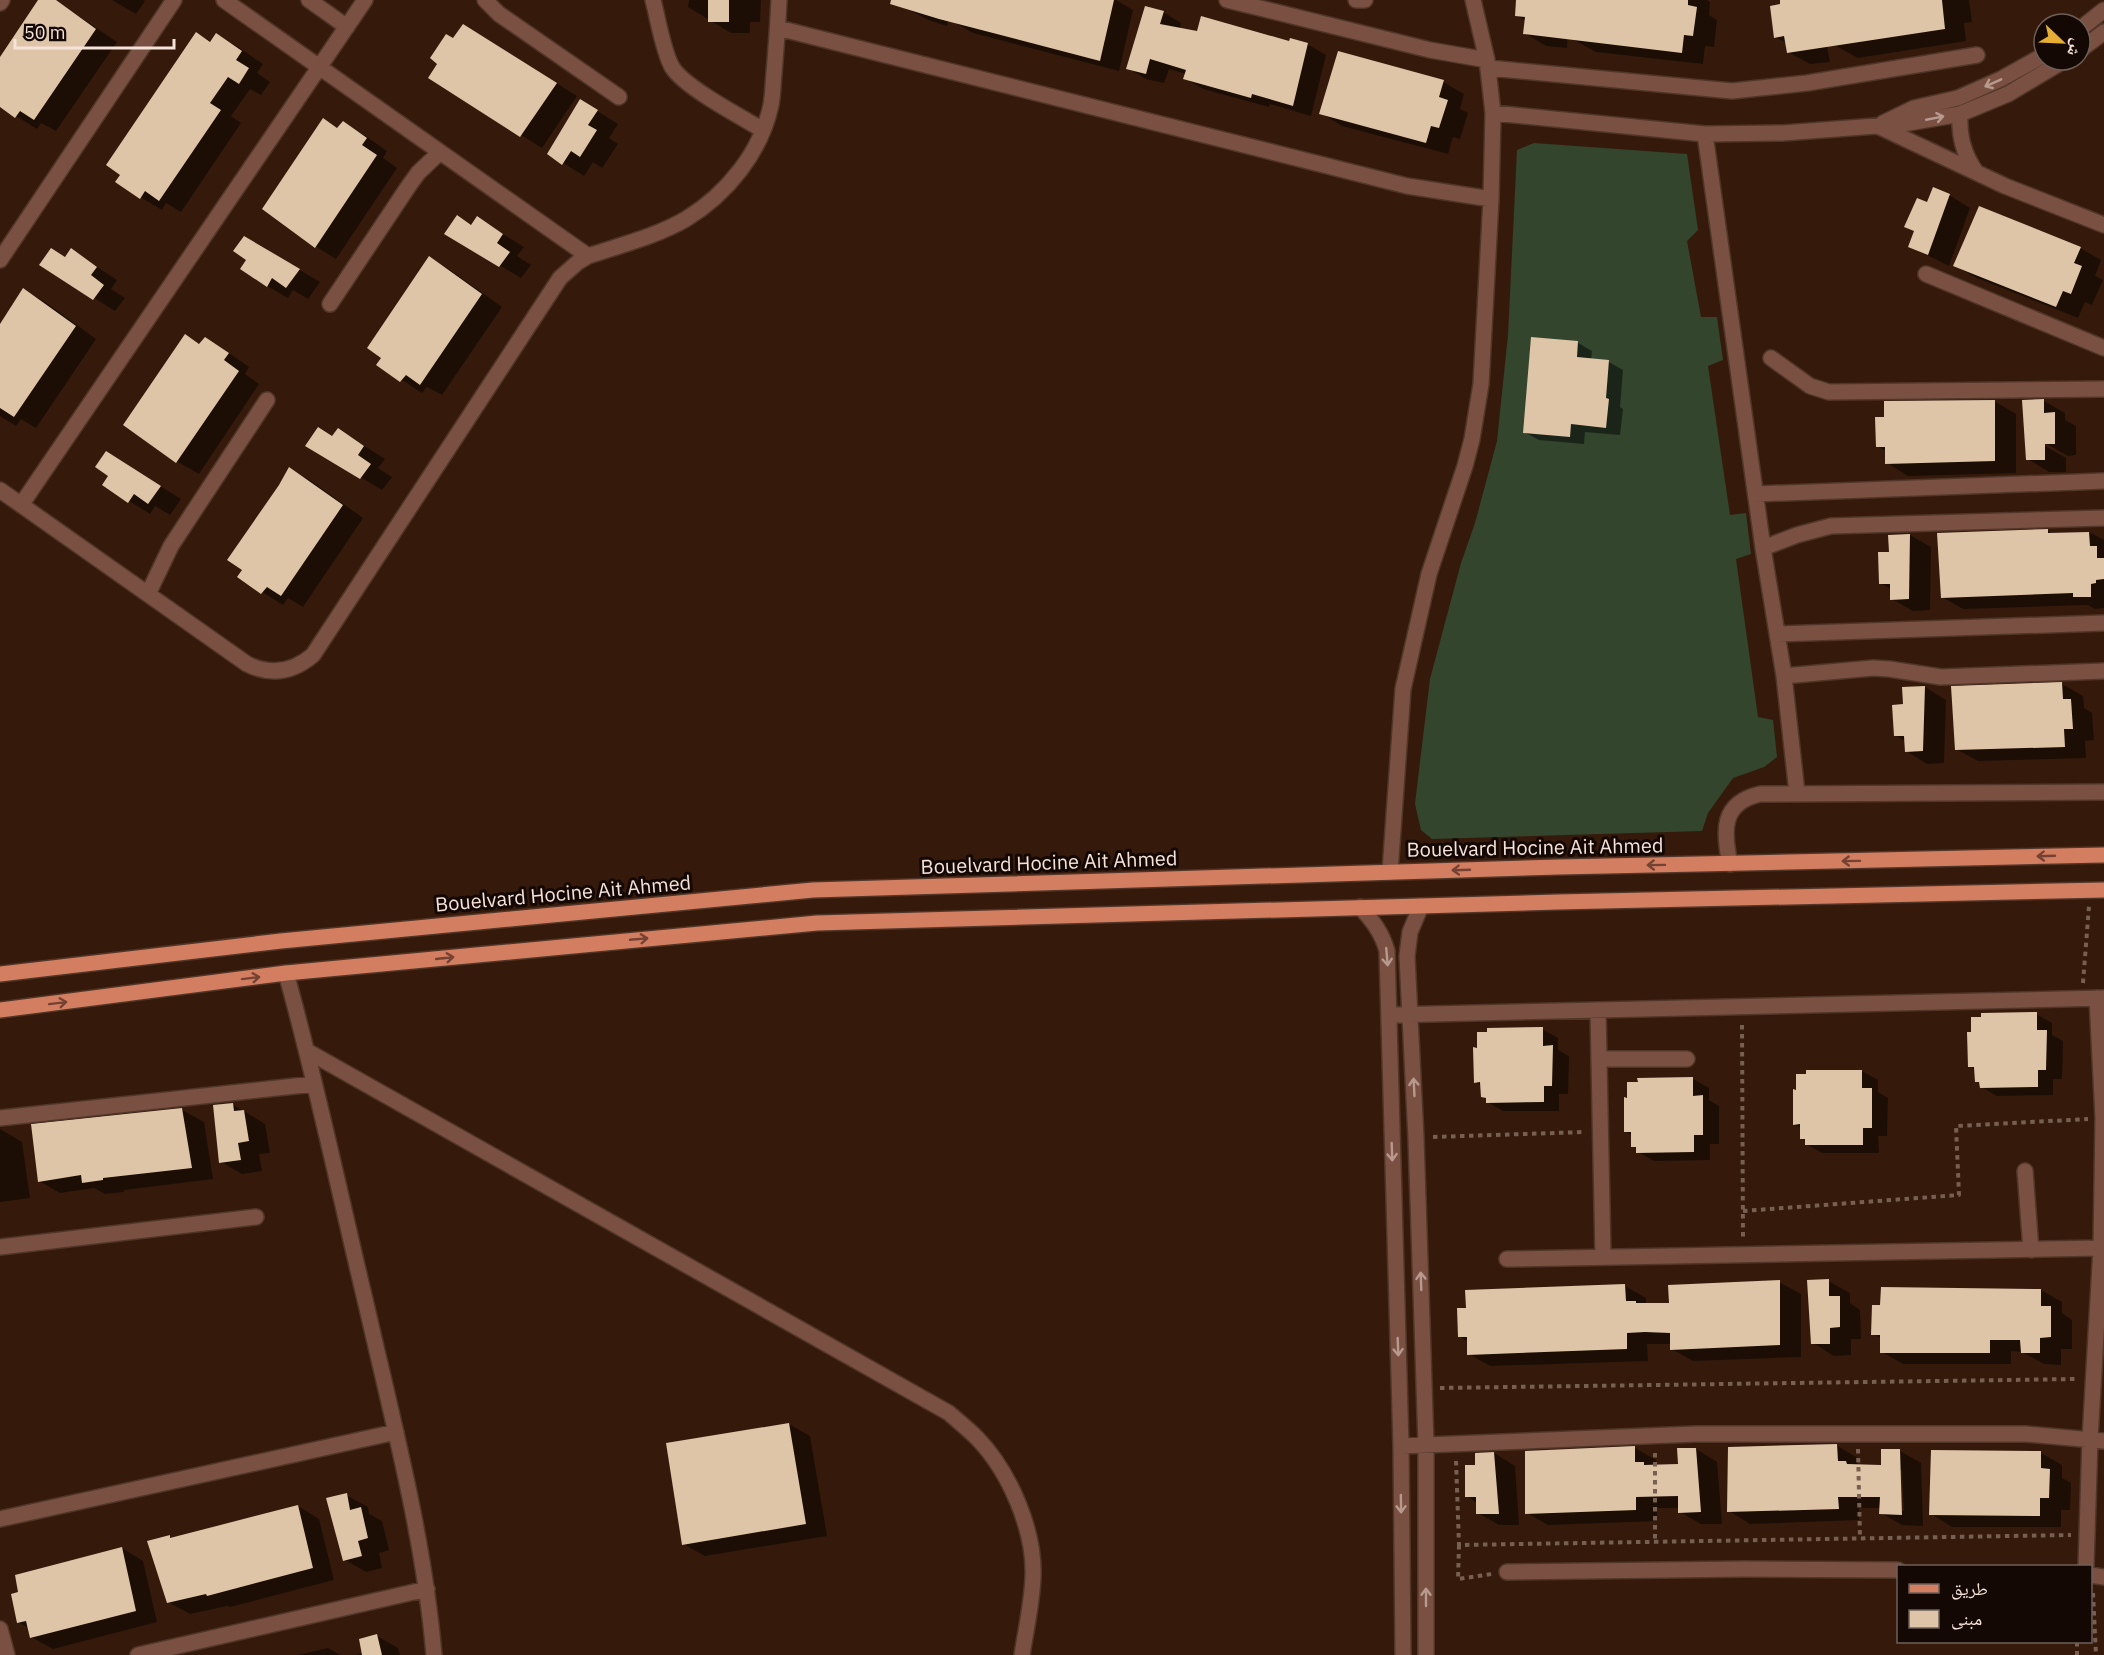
<svg xmlns="http://www.w3.org/2000/svg" width="2104" height="1655" font-family="'IBM Plex Sans','Noto Naskh Arabic',sans-serif">
<rect width="100%" height="100%" fill="#351a0b"/>
<!-- grass -->
<path fill="#33452d" d="M1534 143 1687 154 1698 230 1687 241 1701 317H1717L1723 360 1708 366 1730 515 1746 513 1751 554 1736 559 1758 717 1773 720 1777 757 1764 767 1733 778 1708 813 1702 831 1432 839 1421 830 1415 804 1417 787 1430 679 1461 563 1475 523 1497 441 1508 335 1517 150Z"/>
<!-- shadow -->
<path fill="#0007" fill-rule="evenodd" d="M39 0H55L117 42 56 131 41 123 37 129 0 106V58Z
M112 0H143L145 1 136 14Z
M689 0H761L760 22H750V33H731L688 7Z
M909 0H953L947 26 928 20 906 8Z
M960 0H1116L1133 10 1119 71 973 33 954 22Z
M1518 0H1570L1567 48 1546 46 1525 33 1526 21 1516 15Z
M1579 0H1707L1710 2 1709 15 1717 20 1714 47 1705 46 1703 64 1596 52 1574 40Z
M1781 0H1818L1830 62 1810 64 1788 52 1787 43 1775 37 1782 6Z
M1831 0H1969L1972 22 1964 23 1966 41 1858 58 1836 46Z
M1163 12 1181 23 1180 29 1307 44 1326 55 1311 116 1270 104 1269 107 1203 89 1185 78 1186 74 1169 69 1164 83 1146 79 1128 68Z
M197 34 212 42 217 35 238 47 263 64 257 73 270 82 261 95 250 89 231 116 241 123 181 212 166 203 162 210 140 197Z
M485 38 577 96 542 148 430 78Z
M1443 82 1464 94 1460 109 1468 113 1460 139 1453 137 1448 154 1342 126 1321 113Z
M581 101 618 124 609 138 618 144 602 168 593 162 584 176 549 154Z
M324 120 339 129 343 123 364 135 387 151 383 158 397 168 336 259 315 246Z
M1949 195 1970 208 1949 266 1909 246 1928 204Z
M458 217 472 226 477 218 524 247 517 256 531 265 521 278 446 234Z
M2080 248 2101 260 2095 276 2103 280 2092 305 2085 302 2078 318 1977 278 1955 266Z
M71 250 117 280 111 289 125 298 115 311 41 265 66 258Z
M266 250 320 282 308 299 293 290 288 298 267 286 249 260Z
M429 258 450 270 502 307 442 395 427 387 422 393 379 365Z
M24 290 45 302 96 339 36 428 21 419 16 426 0 416V325Z
M186 336 201 345 205 339 226 351 249 367 245 374 259 384 199 474 178 462 125 425Z
M1533 339 1578 343 1592 351 1591 360 1609 362 1623 370 1620 407 1623 409 1620 435 1585 432 1584 444 1539 440 1524 432Z
M1994 401 2016 414V473L1908 476 1887 463 1886 451 1877 446Z
M2044 401 2065 413V420L2076 426V455L2068 456 2045 443V446L2066 458V472H2049L2028 459Z
M339 430 385 459 378 468 392 477 382 490 307 445 333 437Z
M127 465 181 499 170 515 155 506 150 514 129 501Z
M290 469 311 481 363 518 303 607 288 598 283 605 262 592Z
M2048 531 2054 535 2091 533 2104 540V608L2095 609 2088 605 1963 609 1942 597Z
M1910 535 1931 547 1930 610 1913 611 1892 599 1891 589 1880 583 1890 553Z
M2062 684 2083 696 2084 708 2092 713 2094 740 2085 741 2086 758 1978 761 1956 749Z
M1925 687 1946 700 1944 763 1927 764 1906 751V742L1895 735Z
M2036 1014 2052 1023V1035L2063 1041 2062 1079H2053V1095L1997 1096 1981 1087V1084L1976 1081V1070L1969 1066 1972 1034 1983 1018Z
M1542 1029 1558 1038V1050L1569 1056 1568 1094H1559V1111H1503L1487 1102V1099L1482 1096V1086L1475 1082 1478 1049Z
M1862 1071 1878 1080V1092L1888 1098 1887 1136H1878L1879 1153H1822L1806 1144V1141L1802 1139 1801 1128 1794 1124 1798 1092 1808 1075Z
M1693 1079 1709 1088V1100L1719 1106V1144H1710V1160L1654 1161 1638 1152V1149L1632 1146V1135L1626 1132Z
M232 1104 265 1124 270 1153 259 1154 262 1171 242 1174 221 1162Z
M182 1110 204 1122 213 1179 124 1190V1192L105 1194 94 1188 60 1193 39 1181Z
M0 1129 22 1142 30 1198 0 1202Z
M1828 1281 1850 1293V1303L1860 1310 1861 1339H1851V1355L1834 1356 1813 1343Z
M1779 1282 1801 1294V1357L1693 1361 1672 1349V1344H1647L1648 1361 1490 1366 1469 1354 1468 1342 1459 1336 1625 1286 1646 1298V1305L1670 1304Z
M2041 1290 2062 1302V1313L2072 1320V1349H2061V1365L2044 1364 2022 1352 2011 1351V1364H1903L1882 1352V1339L1873 1334Z
M789 1424 810 1436 827 1536 705 1556 683 1544Z
M1837 1446 1858 1458V1466L1882 1467 1900 1451 1921 1463 1923 1526 1902 1525 1881 1513V1508H1859V1520L1750 1524 1729 1511ZM1899 1470H1902L1904 1511H1901Z
M1635 1448 1656 1460V1466L1679 1465 1696 1449 1717 1462 1722 1524H1701L1680 1512V1508H1657V1521L1548 1525 1527 1513Z
M1494 1453 1515 1466 1519 1525H1499L1478 1513 1477 1503 1467 1496Z
M2041 1453 2062 1465V1478L2071 1483 2070 1510H2061V1527H1952L1931 1514Z
M346 1495 368 1507 369 1514 382 1521 389 1550 379 1553 382 1568 366 1572 345 1560Z
M298 1506 319 1519 334 1580 230 1607 227 1606 190 1614 168 1602 170 1537 173 1539Z
M122 1548 143 1561 157 1622 53 1649 31 1637 29 1628 18 1622 20 1593Z
M377 1636 398 1648 400 1655H355L363 1653Z
M328 1648 340 1655H298Z"/>
<!-- building -->
<path fill="#dec5a7" d="M38 0H56L96 29 34 120 20 111 15 118 0 107V57Z
M708 0H729V22H708Z
M891 0H1114L1100 61 939 19 890 4Z
M1516 0H1688V5L1697 7 1693 36 1684 35 1682 53 1523 34 1525 17 1515 16Z
M1780 0H1942L1945 29 1787 53 1784 36 1774 38 1770 6 1780 4Z
M1145 6 1164 11 1160 24 1197 31 1201 16 1289 41 1290 38 1308 43 1293 106 1252 94 1251 98 1183 79 1186 70 1150 59 1146 74 1126 69Z
M463 24 557 83 520 137 428 78 437 64 430 58 446 34 453 38Z
M196 32 210 42 216 33 242 51 236 60 249 68 239 84 228 77 210 103 221 110 159 201 145 191 140 199 115 182 120 175 106 165Z
M1338 51 1444 80 1439 97 1448 100 1439 128 1431 126 1426 143 1319 114Z
M580 99 598 110 588 125 597 130 580 157 571 151 562 165 547 154Z
M323 118 337 128 343 121 367 138 362 145 377 155 315 248 262 209Z
M1933 187 1950 194 1928 255 1908 247 1914 231 1904 227 1917 198 1927 202Z
M1979 206 2081 247 2074 263 2082 266 2071 294 2063 291 2056 307 1953 266Z
M457 215 471 225 477 216 503 234 497 243 510 252 499 267 444 234Z
M244 236 300 269 286 288 272 278 267 287 240 269 246 260 233 251Z
M51 248 65 257 71 248 97 267 91 275 104 285 93 300 39 265Z
M429 256 482 294 420 385 406 375 400 382 376 365 381 358 367 348Z
M23 288 76 326 14 417 0 408V324Z
M185 334 199 344 205 337 229 353 224 360 239 371 176 463 123 425Z
M1531 337 1578 341 1577 357 1609 360 1606 398 1609 399 1606 428 1571 424 1570 437 1523 433Z
M2044 399V413L2055 412V444H2045V460H2026L2022 400Z
M1995 400V461L1885 464V447H1876L1875 417H1884V401Z
M318 427 332 436 338 428 364 446 358 455 371 464 360 479 305 446Z
M106 451 161 486 148 504 134 494 128 503 102 485 108 476 95 467Z
M289 467 343 505 281 596 267 587 261 594 237 577 242 570 227 560 279 485Z
M2048 529V533L2089 532 2090 546H2097V558H2104V579L2096 580V583L2091 584V597H2073V593L1941 598 1937 533Z
M1910 534 1909 599 1890 600V584H1879L1878 552H1889L1888 535Z
M2062 682 2063 699H2071L2073 729H2064L2065 747 1955 750 1951 686Z
M1925 686 1923 751 1905 752 1904 736H1894L1892 705 1903 704 1902 687Z
M2037 1012V1030H2047L2046 1070H2038V1087L1980 1088 1979 1082H1975L1974 1067H1968L1967 1032H1971V1017H1981V1013Z
M1543 1027V1046L1553 1045 1552 1086H1544V1102L1486 1103V1098L1481 1097 1480 1082 1474 1083 1473 1047 1477 1048V1032H1487V1028Z
M1806 1070H1862V1088H1872V1128H1863V1145H1805V1139H1800V1124L1793 1125V1089L1796 1090V1074H1806Z
M1693 1077V1096L1703 1095V1135H1694V1152L1636 1153V1147H1631V1132H1624V1097L1627 1098V1082H1638L1637 1078Z
M233 1103 234 1111 244 1110 249 1141 238 1143 241 1160 219 1163 213 1105Z
M182 1108 192 1168 103 1178V1180L82 1183 81 1175 38 1182 31 1124Z
M1829 1279V1296H1840V1327L1830 1328V1344H1811L1807 1280Z
M1780 1280V1345L1670 1350V1333L1645 1332 1627 1333V1349L1467 1355V1337H1458L1457 1308H1466L1465 1290 1625 1284 1626 1301H1636V1303H1669L1668 1285Z
M1881 1287 2041 1289V1306H2051V1337L2040 1338V1353H2021L2020 1340H1990V1353H1880V1335H1871L1872 1305H1880Z
M789 1423 806 1524 682 1545 666 1443Z
M1837 1444 1838 1461H1846L1847 1464 1881 1465V1449H1900L1902 1515 1879 1514 1880 1497H1838L1839 1509 1727 1512 1728 1447Z
M1635 1446V1462H1644V1465L1678 1464 1677 1448H1696L1701 1512 1678 1513V1496L1636 1497V1510L1525 1514V1451Z
M1931 1450 2041 1451V1468L2050 1469 2049 1498H2040V1516L1929 1515Z
M1494 1452 1499 1514H1476V1497H1465V1465H1475V1453Z
M347 1493 350 1510 361 1507 368 1538 358 1541 362 1556 343 1561 326 1498Z
M298 1505 313 1568 207 1596 206 1594 167 1603 147 1541 170 1535V1538Z
M122 1547 136 1611 30 1638 26 1621 17 1623 11 1594 18 1592 15 1575Z
M377 1634 382 1655H362L359 1639Z"/>
<g fill="none" stroke-linecap="round" stroke-linejoin="round">
<defs>
<path id="minor" d="M224 0 588 256
M309 0 347 27
M485 0 499 14 619 97
M653 0C658 19 663 51 672 67 684 87 741 117 763 130
M1227 0 1430 50 1487 60
M1356 0H1365
M0 3 2 0
M778 28 1407 186 1491 199
M2080 29 2104 10
M2080 50 2104 32
M1489 68 1732 91 1807 83 1977 55
M1493 113 1705 134 1783 133 1903 124 1960 114 2008 94 2065 60
M1960 114C1959 136 1963 153 1976 172
M1883 123 1914 108 1958 98 2001 79 2044 55
M1880 127 2005 186 2104 225
M1705 134 1763 548 1784 676 1797 793
M0 260 174 0
M1926 274 2104 348
M330 304 408 187 418 173 440 152
M1771 358 1810 386 1829 392 2104 389
M0 490 247 664C271 676 293 672 313 655L560 278 578 262 588 256C621 245 657 236 686 219 727 194 761 152 771 105 773 94 773 83 774 73 776 49 778 24 779 0
M1756 494 2104 481
M21 505 365 0
M1763 548 1797 535 1831 526 2104 518
M148 594 171 546 267 400
M1777 634 2104 623
M1784 676 1873 668 1889 669 1941 677 2104 671
M1730 864C1723 831 1721 803 1760 794L2104 792
M1390 872 1403 689 1429 574 1465 466 1472 439 1481 384 1491 199 1493 113 1487 60 1473 0
M1421 906 1410 932 1407 956 1416 1138 1426 1445V1655
M1360 907C1373 921 1382 933 1387 951L1401 1446 1403 1655
M286 973C317 1084 340 1196 367 1308 393 1422 424 1538 434 1655
M1598 1010 1603 1257
M1389 1015 2104 998
M307 1051 949 1413C958 1421 968 1429 977 1438 1009 1471 1035 1530 1033 1577 1032 1603 1026 1629 1022 1655
M1599 1059H1687
M0 1118 314 1084
M2025 1171 2031 1250
M0 1247 256 1217
M1507 1259 2101 1248
M1401 1446 1695 1434H2026L2104 1441
M0 1519 396 1432
M2086 1566 2090 1439 2101 1248 2103 1118 2097 998
M1507 1572 1744 1569 1898 1570
M2090 1575 2104 1577
M0 1629 7 1655
M138 1655 427 1589"/>
<path id="major" d="M0 974 281 941 813 890 1559 867 2104 855
M0 1010 286 973 817 923 1558 902 2104 890"/>
</defs>
<!-- minor casing -->
<use href="#minor" stroke="#503628" stroke-width="18"/>
<!-- major casing -->
<use href="#major" stroke="#503628" stroke-width="18"/>
<!-- path -->
<path stroke="#775f52" stroke-width="4" stroke-dasharray="4.5 4.5" stroke-linecap="butt" d="M2083 983 2089 906
M1742 1025 1743 1239
M1433 1137 1585 1132
M1743 1211 1959 1195 1956 1126 2088 1119
M1440 1388 2078 1379
M1858 1449 1860 1538
M1655 1453V1542
M1456 1461 1459 1545 2071 1535
M1459 1545 1458 1579 1492 1574
M2093 1593 2096 1655
M2077 1642V1655"/>
<!-- minor -->
<use href="#minor" stroke="#7a5043" stroke-width="15"/>
<!-- major -->
<use href="#major" stroke="#d37d61" stroke-width="15"/>
</g>
<!-- one-way arrows -->
<defs><path id="oneway-shaft" d="M-6 0H5M1.5-3L5.5 0L1.5 3" fill="none" stroke-width="1.6" stroke-linecap="round" stroke-linejoin="round" transform="scale(1.5)"/></defs>
<g stroke="#b8998e">
<use href="#oneway-shaft" transform="translate(1993 83) rotate(156)"/>
<use href="#oneway-shaft" transform="translate(1935 118) rotate(-11)"/>
<use href="#oneway-shaft" transform="translate(1387 957) rotate(85)"/>
<use href="#oneway-shaft" transform="translate(1414 1087) rotate(-93)"/>
<use href="#oneway-shaft" transform="translate(1392 1152) rotate(88)"/>
<use href="#oneway-shaft" transform="translate(1421 1281) rotate(-92)"/>
<use href="#oneway-shaft" transform="translate(1398 1347) rotate(88)"/>
<use href="#oneway-shaft" transform="translate(1401 1504) rotate(89)"/>
<use href="#oneway-shaft" transform="translate(1426 1597) rotate(-90)"/>
</g>
<g stroke="#744232">
<use href="#oneway-shaft" transform="translate(2046 856) rotate(178)"/>
<use href="#oneway-shaft" transform="translate(1851 861) rotate(179)"/>
<use href="#oneway-shaft" transform="translate(1656 865) rotate(179)"/>
<use href="#oneway-shaft" transform="translate(1461 870) rotate(178)"/>
<use href="#oneway-shaft" transform="translate(639 939) rotate(-5)"/>
<use href="#oneway-shaft" transform="translate(445 958) rotate(-6)"/>
<use href="#oneway-shaft" transform="translate(251 978) rotate(-7)"/>
<use href="#oneway-shaft" transform="translate(58 1003) rotate(-7)"/>
</g>
<g text-anchor="middle" dominant-baseline="central" stroke-width="6" stroke-linejoin="round" paint-order="stroke">
<!-- street labels -->
<g font-size="20" fill="#f5e2d9" stroke="#140804">
<text transform="translate(1535 847) rotate(-1)">Bouelvard Hocine Ait Ahmed</text>
<text transform="translate(1049 862) rotate(-2)">Bouelvard Hocine Ait Ahmed</text>
<text transform="translate(563 893) rotate(-5)">Bouelvard Hocine Ait Ahmed</text>
</g>
</g>
<!-- legend -->
<rect x="1897" y="1565" width="195" height="78" fill="#140804" stroke="#6e5f59" stroke-width="1.5"/>
<rect x="1909" y="1584" width="30" height="9" fill="#d37d61" stroke="#6e5f59" stroke-width="1.5"/>
<text x="1951" y="1595" font-size="18" fill="#f5e2d9">طريق</text>
<rect x="1909" y="1610" width="30" height="18" fill="#dec5a7" stroke="#6e5f59" stroke-width="1.5"/>
<text x="1951" y="1625" font-size="18" fill="#f5e2d9">مبنى</text>
<!-- north arrow -->
<g transform="translate(2062 42) rotate(113)"><circle r="28" fill="#140804" stroke="#6e5f59" stroke-width="1.5"/>
<path d="M0-4.5L10 22L0 15L-10 22Z" fill="#e4ae35"/>
<text y="-9" font-size="16" font-weight="bold" text-anchor="middle" fill="#f5e2d9">ش</text>
</g>
<!-- scale -->
<path d="M15 39v9h159v-9" fill="none" stroke="#f5e2d9" stroke-width="3"/>
<text x="24" y="39" font-size="18" fill="#f5e2d9" stroke="#140804" stroke-width="4.5" paint-order="stroke">50 m</text>
</svg>
